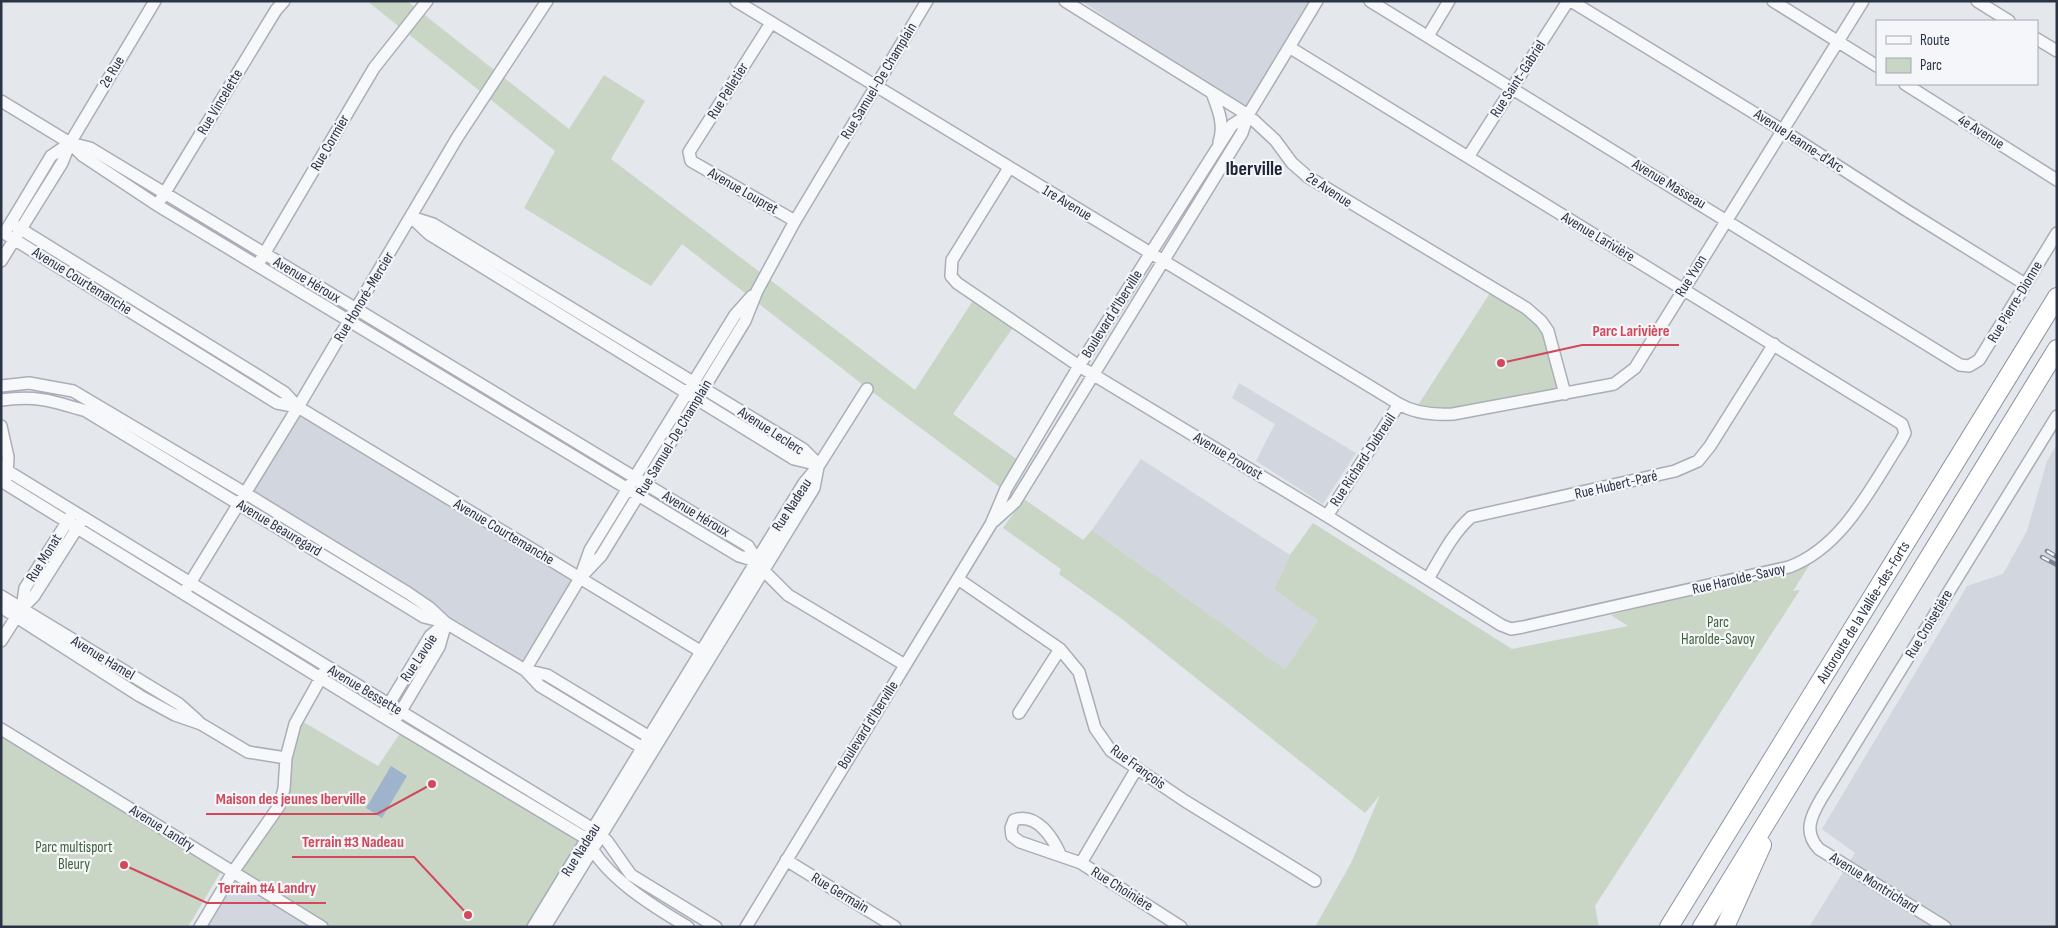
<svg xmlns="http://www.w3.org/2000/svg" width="2058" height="928" font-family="'Sofia Sans Condensed',sans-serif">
<rect width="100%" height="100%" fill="#e4e7ec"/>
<!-- built -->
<path fill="#d2d6de" d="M1082 1H1314L1248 115Z
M1239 383 1356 453 1323 504 1256 461 1275 424 1232 398Z
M298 407 580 578 525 670 245 493Z
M2057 444V927H1809L1855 853 1822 829 1967 586 2003 574 2027 531 2047 461Z
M1141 459 1290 555 1274 590 1318 620 1285 669 1092 530Z
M233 872 322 927H200Z"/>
<!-- green -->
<path fill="#c9d6c5" d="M367 1H407L569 129 604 75 645 101 611 159 915 390 974 299 1016 323 953 414 1018 460 1001 488 871 391 682 244 651 286 524 208 555 151Z
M1492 290 1543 324 1565 394 1413 413Z
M1024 499 1083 540 1092 530 1285 669 1318 620 1274 590 1290 555 1313 523 1512 649 1628 626 1611 615 1810 564 1793 591 1800 590 1595 906 1599 927H1315L1351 863 1380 795 1365 813 1122 619 1059 574 1061 569 1003 528Z
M295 717 378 766 401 732 587 839 533 927H327L241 872 279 809Z
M1 726 226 863 188 927H1Z"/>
<!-- water -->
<path fill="#9fb4cc" d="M391 766 407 776 382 818 366 808Z"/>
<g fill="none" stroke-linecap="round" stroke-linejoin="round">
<defs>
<path id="minor" d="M736 1 1399 404C1416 414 1435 415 1453 414L1614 384 1635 368 1863 1
M1065 1 1248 115 1275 140 1292 163 1308 177 1526 308 1541 321 1548 331 1565 394
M1370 1 1960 365 1969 366 1979 360 2057 233
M1571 1 1782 130 1906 210 2025 284
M1773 1 1877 66
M1977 1 2009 21
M771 23 689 152 691 161 795 221
M1428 36 1449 1
M2037 39 2057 51
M1905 84 2057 180
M1212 93C1218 109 1225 125 1219 142
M1 101 70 143 83 156 157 205 739 556 756 561
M70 143 90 148 748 546 763 570 788 595 905 665
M1468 157 1568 1
M1009 168 952 260 951 276 957 283 1079 366 1327 516 1501 625 1511 629 1523 627 1789 567C1843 547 1871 487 1901 441L1905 433 1902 424 1289 47
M161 199 276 10 284 1
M411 217 429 234 794 459 819 465
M414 218 433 224 803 449 819 465
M11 223 260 377 285 393 298 407 710 657
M7 229 51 156 70 143
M4 233 277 403 298 407
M1 261 62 163 70 143 155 1
M260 261 374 68 427 1
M1 386 29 383 73 391 245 493 408 593 430 608 446 623 525 670 540 686 651 753
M1 400C36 395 53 401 86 411L424 617 444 622
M1 426 8 457 7 477
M1 467 593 829 607 841 631 875 716 927
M1 481 382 716 587 839C603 876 654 907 688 927
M1327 516 1399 404
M994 521 1015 502 1242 133 1248 115 1317 1
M580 578 601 556 745 321 757 291 795 221 927 1
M958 579 1060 649 1079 672 1095 728 1111 751 1185 801 1315 881
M1428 579C1441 557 1452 534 1471 517L1675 471 1698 461 1710 446 1774 344
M187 588 298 407 457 138 547 1
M1 596 179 704 198 721
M1 607 140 696 175 715 201 724 248 752 286 758
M22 608 25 588 71 516
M1 641 22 608 34 596 81 522
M525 670 580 578 590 550 735 315 752 296
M525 670 547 675 656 741
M386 709 430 636 446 623
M1019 713 1060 649
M398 716 439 647 446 623
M1 729 322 927
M1061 856C1053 838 1037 812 1014 820L1011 828 1012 836 1020 842 1081 863 1181 927
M786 860 895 927
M1081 863 1137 768
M200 927 233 872 279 806 284 789 286 758 295 724 324 672
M533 927 804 483 819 465 867 389
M545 927 814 488 818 467
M746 927 991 524 1006 489 1079 366 1232 125 1248 115
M1945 927 1819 849C1803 832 1811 816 1821 799L2057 416"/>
<g id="highway">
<path id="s1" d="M1669 927 2057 297"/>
<path d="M1702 927 2057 349"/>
<path d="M1725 927 1762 845"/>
</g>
</defs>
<!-- minor casing -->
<use href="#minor" stroke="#a9aeb7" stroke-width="14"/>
<!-- highway casing -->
<use href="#highway" stroke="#8b94a3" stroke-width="20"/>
<!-- minor -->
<use href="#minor" stroke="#f7f8fa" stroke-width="11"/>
<!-- highway -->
<use href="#highway" stroke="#fff" stroke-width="18"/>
<defs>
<path id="rail" d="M2047 551 2057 557
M2042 557 2057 565"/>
</defs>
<!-- rail casing -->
<use href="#rail" stroke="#7d8696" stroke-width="4.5"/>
<!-- rail -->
<use href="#rail" stroke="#f4f6f9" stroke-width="2.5" stroke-dasharray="8" stroke-linecap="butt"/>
</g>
<g text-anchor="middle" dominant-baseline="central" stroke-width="4.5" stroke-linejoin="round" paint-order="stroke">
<!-- street labels -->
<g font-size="15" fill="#2b3445" stroke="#f4f6f9">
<text transform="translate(112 72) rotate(-59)">2e Rue</text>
<text transform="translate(1518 79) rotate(-57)">Rue Saint-Gabriel</text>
<text transform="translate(879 81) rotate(-59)">Rue Samuel-De Champlain</text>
<text transform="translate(728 91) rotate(-58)">Rue Pelletier</text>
<text transform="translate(220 102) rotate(-59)">Rue Vincelette</text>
<text transform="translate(1981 132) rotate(32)">4e Avenue</text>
<text transform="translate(1799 141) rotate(33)">Avenue Jeanne-d'Arc</text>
<text transform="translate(330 143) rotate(-60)">Rue Cormier</text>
<text transform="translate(1669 184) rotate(31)">Avenue Masseau</text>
<text transform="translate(1329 190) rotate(33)">2e Avenue</text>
<text transform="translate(743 191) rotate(30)">Avenue Loupret</text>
<text transform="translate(1067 203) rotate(31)">1re Avenue</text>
<text transform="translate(1598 237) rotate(31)">Avenue Larivière</text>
<text transform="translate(1691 276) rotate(-58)">Rue Yvon</text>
<text transform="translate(307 280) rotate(31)">Avenue Héroux</text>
<text transform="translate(82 281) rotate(32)">Avenue Courtemanche</text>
<text transform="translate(364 297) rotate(-59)">Rue Honoré-Mercier</text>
<text transform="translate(2015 302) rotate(-59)">Rue Pierre-Dionne</text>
<text transform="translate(1112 314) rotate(-58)">Boulevard d'Iberville</text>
<text transform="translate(771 431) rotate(33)">Avenue Leclerc</text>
<text transform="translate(674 438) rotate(-59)">Rue Samuel-De Champlain</text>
<text transform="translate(1228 456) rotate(31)">Avenue Provost</text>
<text transform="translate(1363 460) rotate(-57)">Rue Richard-Dubreuil</text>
<text transform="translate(1616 485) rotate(-13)">Rue Hubert-Paré</text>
<text transform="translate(792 505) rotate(-57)">Rue Nadeau</text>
<text transform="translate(696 514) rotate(31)">Avenue Héroux</text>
<text transform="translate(279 528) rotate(31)">Avenue Beauregard</text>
<text transform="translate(504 532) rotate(31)">Avenue Courtemanche</text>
<text transform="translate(44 558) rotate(-58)">Rue Monat</text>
<text transform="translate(1739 579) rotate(-13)">Rue Harolde-Savoy</text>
<text stroke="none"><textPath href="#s1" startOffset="370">Autoroute de la Vallée-des-Forts</textPath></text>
<text transform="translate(1929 624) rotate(-59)">Rue Croisetière</text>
<text transform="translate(103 658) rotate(31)">Avenue Hamel</text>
<text transform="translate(419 658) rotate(-56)">Rue Lavoie</text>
<text transform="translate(365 690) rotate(31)">Avenue Bessette</text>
<text transform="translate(868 725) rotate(-58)">Boulevard d'Iberville</text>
<text transform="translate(1138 767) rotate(36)">Rue François</text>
<text transform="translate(162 828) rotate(32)">Avenue Landry</text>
<text transform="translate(581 850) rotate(-58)">Rue Nadeau</text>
<text transform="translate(1874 883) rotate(32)">Avenue Montrichard</text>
<text transform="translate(1122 889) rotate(32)">Rue Choinière</text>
<text transform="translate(840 893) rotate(31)">Rue Germain</text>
</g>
<!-- park labels -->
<g font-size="15" fill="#3f6138" stroke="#f4f6f9">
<text x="1718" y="622">Parc<tspan x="1718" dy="17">Harolde-Savoy</tspan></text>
<text x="74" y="847">Parc multisport<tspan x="74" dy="17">Bleury</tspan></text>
</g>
<!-- district labels -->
<g font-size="20" font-weight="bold" fill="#1d2536" stroke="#f4f6f9">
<text x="1254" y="169">Iberville</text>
</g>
</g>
<!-- callouts -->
<path fill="none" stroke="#d1495b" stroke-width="2" d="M1501 363L1582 345H1679M432 784L377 814H206M468 915L414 857H292M124 865L207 903H326"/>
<g fill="#d1495b" stroke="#f4f6f9" stroke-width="2">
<circle cx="1501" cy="363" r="5"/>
<circle cx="432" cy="784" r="5"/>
<circle cx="468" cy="915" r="5"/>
<circle cx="124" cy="865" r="5"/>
</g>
<g font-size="16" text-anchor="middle" font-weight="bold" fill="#d1495b" stroke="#f4f6f9" stroke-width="4.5" stroke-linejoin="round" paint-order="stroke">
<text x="1631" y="336">Parc Larivière</text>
<text x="291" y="804">Maison des jeunes Iberville</text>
<text x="353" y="847">Terrain #3 Nadeau</text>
<text x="267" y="893">Terrain #4 Landry</text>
</g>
<!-- border -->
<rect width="2058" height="928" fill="none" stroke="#2b3445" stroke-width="5"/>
<!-- legend -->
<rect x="1876" y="20" width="162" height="65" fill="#f4f6f9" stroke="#a4a8b1"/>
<rect x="1886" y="36" width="25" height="8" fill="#f7f8fa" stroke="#a4a8b1"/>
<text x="1920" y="45" font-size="15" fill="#2b3445">Route</text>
<rect x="1886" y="58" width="25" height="15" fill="#c9d6c5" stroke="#a4a8b1"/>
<text x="1920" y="70" font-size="15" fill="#2b3445">Parc</text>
</svg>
